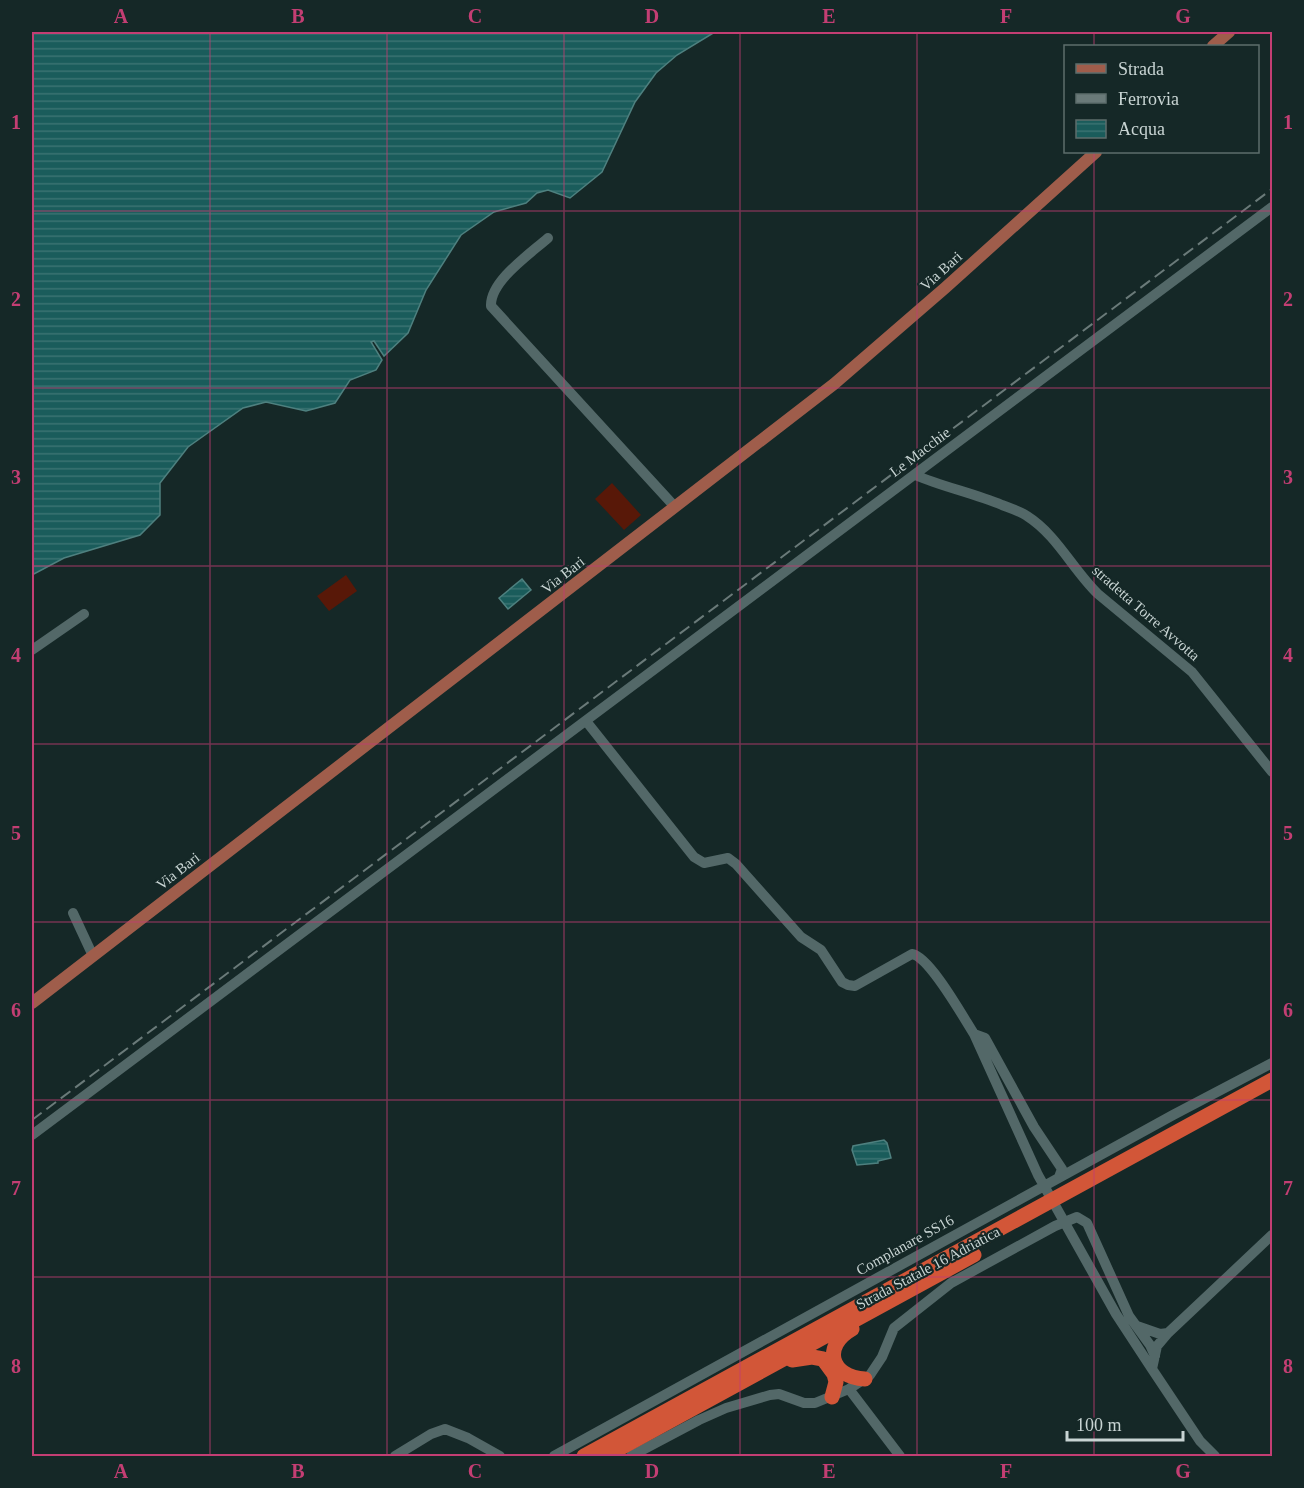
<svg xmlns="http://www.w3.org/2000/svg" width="1304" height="1488" font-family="Georgia,serif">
<defs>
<pattern id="water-rules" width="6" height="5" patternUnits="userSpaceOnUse" patternTransform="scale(1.5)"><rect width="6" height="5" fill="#1a5c5b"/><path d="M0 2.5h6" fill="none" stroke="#3a7272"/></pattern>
</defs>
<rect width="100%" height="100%" fill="#152827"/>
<!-- garden -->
<path fill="#581808" d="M612 483 641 515 624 530 595 499Z
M346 575 357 591 329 611 317 596Z"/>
<!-- water -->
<path fill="url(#water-rules)" stroke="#4e807f" stroke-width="1.5" d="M32 32H715L677 55 656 73 635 102 602 172 570 198 548 190 537 193 526 203 494 212 461 235 426 290 408 333 384 356 374 341 371 342 382 360 376 370 350 380 335 403 306 411 266 402 243 408 188 447 160 483V515L140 535 64 558 32 575Z
M522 579 531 590 508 609 499 598Z
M884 1140 887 1143 891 1158 878 1161V1163L857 1165 852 1150 853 1146Z"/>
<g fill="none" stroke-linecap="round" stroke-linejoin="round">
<!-- minor -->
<path stroke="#536868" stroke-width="10" d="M548 238C530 254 490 281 491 306L675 507
M915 475C943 487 973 493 1002 505 1010 508 1020 511 1027 516 1057 535 1073 570 1098 594L1192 672 1272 772
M32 650 84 614
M586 721 694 857 704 863 728 858 736 864 801 937 821 950 842 982 848 985 855 986 912 954C930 957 963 1017 974 1034
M73 913 93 956
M32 1135 1272 207
M1059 1177 1062 1169 1034 1127 985 1038 974 1034 1038 1175 1116 1314 1152 1369
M1137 1326 1160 1334 1168 1333
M849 1389 900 1456
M395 1456 431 1434 445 1429 468 1438 500 1456
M554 1456 1173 1115 1272 1063
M631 1456 699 1420 726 1408 770 1395 779 1394 804 1403H815L849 1389 870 1375 882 1357 894 1328 951 1283 1055 1226 1077 1217 1087 1223 1129 1316 1150 1345 1155 1356
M1215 1456 1200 1441 1152 1369 1157 1346 1168 1333 1272 1235"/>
<!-- major -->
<path stroke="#9f5d4b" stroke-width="12" d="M1213 46 1229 32
M32 1003 834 384 945 288 1096 152"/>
<!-- highway -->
<path stroke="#d25638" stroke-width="15" d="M852 1329C822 1346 830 1377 865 1379
M792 1360 812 1357 823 1359 834 1374 836 1382 832 1397
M584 1456 1272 1080
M606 1456 974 1255"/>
<!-- rail -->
<path stroke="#6a7a79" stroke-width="2" stroke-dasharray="12 6" stroke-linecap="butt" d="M32 1120 1272 189"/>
</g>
<!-- grid -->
<path fill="none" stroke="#c33e73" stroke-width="1.5" stroke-opacity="0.55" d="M210 32V1456M387 32V1456M564 32V1456M740 32V1456M917 32V1456M1094 32V46M1094 152V1456M32 211H1272M32 388H1272M32 566H1272M32 744H1272M32 922H1272M32 1100H1272M32 1277H1272"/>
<g text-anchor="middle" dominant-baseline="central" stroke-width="4.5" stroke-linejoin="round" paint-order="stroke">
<!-- street labels -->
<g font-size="15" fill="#c8d4d3" stroke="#152827">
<text transform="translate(941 271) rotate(-42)">Via Bari</text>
<text transform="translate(920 452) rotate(-37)">Le Macchie</text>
<text transform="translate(563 575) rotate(-38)">Via Bari</text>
<text transform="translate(1146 613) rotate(41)">stradetta Torre Avvotta</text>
<text transform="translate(178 871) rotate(-38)">Via Bari</text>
<text transform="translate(905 1245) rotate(-29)">Complanare SS16</text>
<text transform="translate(928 1268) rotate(-28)">Strada Statale 16 Adriatica</text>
</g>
</g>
<!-- border -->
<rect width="1304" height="1488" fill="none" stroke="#152827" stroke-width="66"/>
<!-- legend -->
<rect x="1064" y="45" width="195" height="108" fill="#152827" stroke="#5d6d6c" stroke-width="1.5"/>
<rect x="1076" y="64" width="30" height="9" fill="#9f5d4b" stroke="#5d6d6c" stroke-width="1.5"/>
<text x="1118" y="75" font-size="18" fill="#c8d4d3">Strada</text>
<rect x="1076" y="94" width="30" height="9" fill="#6a7a79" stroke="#5d6d6c" stroke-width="1.5"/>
<text x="1118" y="105" font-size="18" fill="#c8d4d3">Ferrovia</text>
<rect x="1076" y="120" width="30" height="18" fill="url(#water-rules)" stroke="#5d6d6c" stroke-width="1.5"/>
<text x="1118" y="135" font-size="18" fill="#c8d4d3">Acqua</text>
<!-- scale -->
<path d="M1067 1431v9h116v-9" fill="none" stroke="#c8d4d3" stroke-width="3"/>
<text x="1076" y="1431" font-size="18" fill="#c8d4d3" stroke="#152827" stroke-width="4.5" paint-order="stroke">100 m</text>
<rect x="33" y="33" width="1238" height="1422" fill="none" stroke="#c33e73" stroke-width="2"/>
<g font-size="20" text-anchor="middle" font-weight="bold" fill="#c33e73">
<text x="121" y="23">A</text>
<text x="298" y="23">B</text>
<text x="475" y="23">C</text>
<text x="652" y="23">D</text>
<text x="829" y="23">E</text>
<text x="1006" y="23">F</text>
<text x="1183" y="23">G</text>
<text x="16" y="129">1</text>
<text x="1288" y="129">1</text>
<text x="16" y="306">2</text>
<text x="1288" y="306">2</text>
<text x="16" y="484">3</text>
<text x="1288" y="484">3</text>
<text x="16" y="662">4</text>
<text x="1288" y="662">4</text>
<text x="16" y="840">5</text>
<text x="1288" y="840">5</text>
<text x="16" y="1017">6</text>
<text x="1288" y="1017">6</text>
<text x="16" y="1195">7</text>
<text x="1288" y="1195">7</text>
<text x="16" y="1373">8</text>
<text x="1288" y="1373">8</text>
<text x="121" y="1478">A</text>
<text x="298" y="1478">B</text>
<text x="475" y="1478">C</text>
<text x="652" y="1478">D</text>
<text x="829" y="1478">E</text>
<text x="1006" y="1478">F</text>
<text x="1183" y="1478">G</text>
</g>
</svg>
